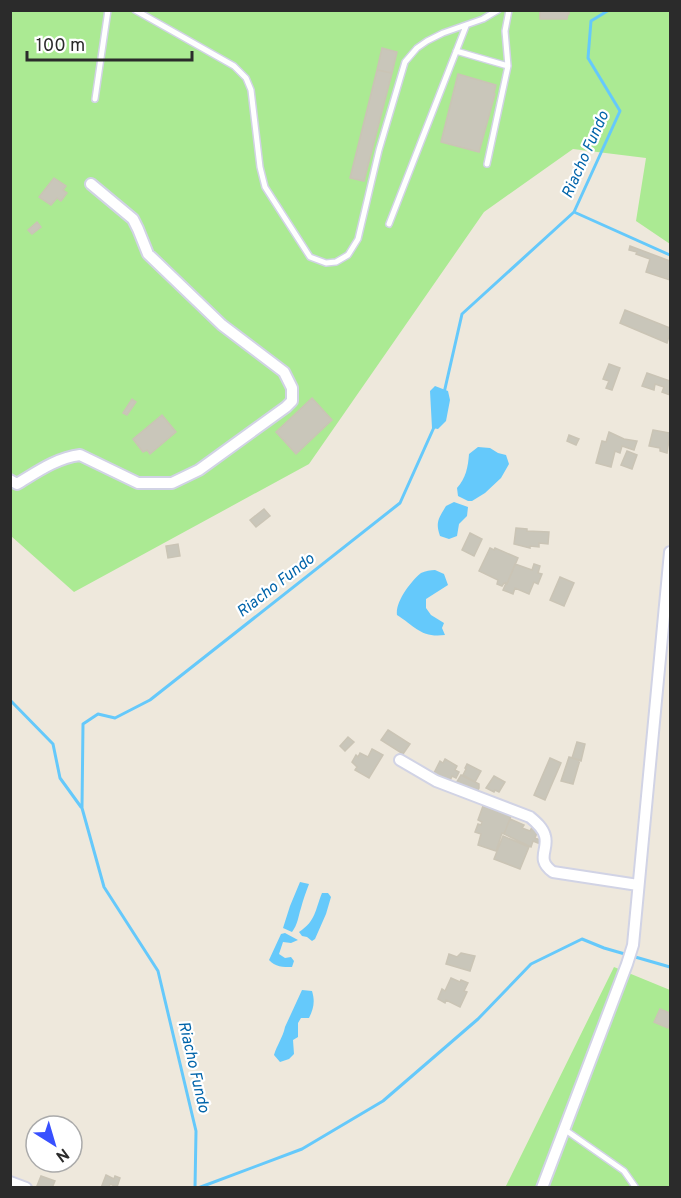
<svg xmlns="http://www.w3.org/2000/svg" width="681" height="1198" font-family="Overpass,sans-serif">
<rect width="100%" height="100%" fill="#eee8dc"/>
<!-- green -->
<path fill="#abea93" d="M11 11H670V244L636 221 646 158 573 149 484 212 309 464 74 592 11 536Z
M614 967 670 990V1187L505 1188Z"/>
<!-- water -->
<path fill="#65c9fb" d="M435 386 448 391 450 400 446 421 438 429 432 428 430 391Z
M478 447 490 448 498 453 506 455 509 464 501 478 485 493 472 501H468L458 496 457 488C466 478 468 467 469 454Z
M454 502 468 507 467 516 459 524 457 536 449 539 440 536C435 522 439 518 446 506Z
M435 570 444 574 448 585 426 599V608L431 615 444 623 442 628 445 635C421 638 416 627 397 615 395 602 411 581 421 573 425 571 431 570 435 570Z
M300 882 309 884C306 892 303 900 301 908 298 917 298 924 292 932L283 928 290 906Z
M322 893H328L331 897 326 914 315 939 312 941 307 937 302 936 299 932C316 921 315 910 322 893Z
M285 933 298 940 291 943 283 942 279 954 285 958 291 957 294 961 292 967C283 967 275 967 269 960L281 934Z
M302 990 312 991C315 1001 314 1008 309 1018H301L298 1023V1037L293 1040 294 1054 289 1059 280 1062 274 1055C277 1045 283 1037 285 1027Z"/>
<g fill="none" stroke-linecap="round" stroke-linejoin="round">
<!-- stream -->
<path stroke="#65c9fb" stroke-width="3" d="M574 212 670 255
M444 393 462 314 574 212 620 111 588 58 591 21 609 10
M10 700 53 744 60 778 81 807
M195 1188 196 1131 158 971 104 887 82 808 83 724 98 714 115 718 150 700 400 503 435 425
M198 1188 302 1149 383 1101 478 1019 531 964 582 939 604 948 670 967"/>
</g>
<!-- building -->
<path fill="#c9c6ba" stroke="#cac4b5" stroke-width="1.5" d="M540 10H569V14H568L567 19H540Z
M382 48 397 52 392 73 377 70Z
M377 70 392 73 364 181 350 178Z
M458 74 496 85 494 93 495 94 479 152 441 142Z
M54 178 66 186 63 190 67 193 61 201 57 198 51 205 39 197Z
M37 222 41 227 32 234 28 230Z
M630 246 670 261V280L646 272 650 259 636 254 637 252 629 250Z
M625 310 670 328V333L667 343 620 323Z
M609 364 620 368 612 390 606 388 609 381 603 379Z
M647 373 670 381V395L662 392 664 387 655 384 654 390 642 386Z
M312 398 332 420 296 454 276 432Z
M132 399 136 402 127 415 123 413Z
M162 415 176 432 150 454 147 450 143 452 133 439Z
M653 430 670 433 667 453 660 451V448L649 446Z
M609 432 624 439 637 441 634 450 622 446 620 453 615 451 611 467 596 463 602 441 606 442Z
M569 435 579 439 576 445 567 441Z
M627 451 637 455 632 469 621 465Z
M264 509 270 516 256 527 250 520Z
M516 528 527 529V531L549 532 548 544 539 543V547L530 546V548L514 544Z
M470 533 482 539 474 556 462 550Z
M178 544 180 556 168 558 166 546Z
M490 548 494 550 495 548 518 558 507 584 504 583 502 586 497 584 498 580 479 571Z
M515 564 532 570 534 564 540 566 538 573 542 574 538 584 534 582 529 594 515 588 513 594 503 590 506 583 507 584Z
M560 577 574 583 564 606 550 600Z
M388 730 410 744 403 754 381 740Z
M348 737 354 742 345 751 340 746Z
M577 742 585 744 581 761 572 758Z
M372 749 383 755 369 778 355 770 357 767 352 762 356 755 358 757 360 753 368 757Z
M569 757 580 760 573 784 561 781Z
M550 758 561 763 545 800 534 795Z
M445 759 457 766 455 770 459 772 456 778 452 776 450 781 432 777 440 761 443 763Z
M467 764 481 771 475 782 463 775 466 769 465 768Z
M461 775 479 784V788L475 795 455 785Z
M494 776 505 782 499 792 495 790 494 792 486 788Z
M483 806 511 816 504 834 502 833 496 851 478 845 481 834 475 832 478 824 481 825 482 822 478 820Z
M510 819 524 825 522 828 530 831 532 827 538 830 535 838 545 842 543 845 533 841 531 847 504 834Z
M503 836 529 847 520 869 494 859Z
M461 953 475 956 470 971 446 964 449 954 457 957Z
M451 978 460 982 461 980 468 983 464 991 467 992 460 1007 446 1000 445 1003 438 999 442 989 445 991Z
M660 1009 670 1013V1025H669L668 1028 654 1022Z
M106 1175 114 1179 115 1176 120 1178 117 1187 110 1184 109 1188H101Z
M41 1176 55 1181 52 1188 37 1186Z"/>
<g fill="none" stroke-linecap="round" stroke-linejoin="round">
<defs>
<path id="lane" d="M135 10 234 66 246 78 251 90 260 167 265 187 310 257 326 263 336 262 348 255 358 239 379 150 405 62 417 48 427 41 443 33 483 19 498 10
M456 51 508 66
M95 99 108 10
M487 164 508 66 505 31 509 10
M389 224 466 26
M564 1129 624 1171 636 1188"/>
<path id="street" d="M10 480 17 484C37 472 56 458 80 455L138 483H172L199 470 286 407 292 401V388L284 372 222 325 148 254 138 229 133 219 91 184
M400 760 436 781 530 817C536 822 543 828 545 836 549 850 535 859 553 872L638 885
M10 1182 26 1188
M542 1188 627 964 633 945 670 552"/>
</defs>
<!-- lane casing -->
<use href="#lane" stroke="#d1d3e5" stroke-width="8"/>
<!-- street casing -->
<use href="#street" stroke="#d1d3e5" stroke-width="14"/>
<!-- lane -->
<use href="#lane" stroke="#fff" stroke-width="5"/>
<!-- street -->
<use href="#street" stroke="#fff" stroke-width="10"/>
</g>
<g text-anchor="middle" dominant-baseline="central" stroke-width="4.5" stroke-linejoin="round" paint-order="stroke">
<!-- water labels -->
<g font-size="16" font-style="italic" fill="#0064aa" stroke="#fff">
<text transform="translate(586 155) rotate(-66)">Riacho Fundo</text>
<text transform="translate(276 586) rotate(-38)">Riacho Fundo</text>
<text transform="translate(193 1067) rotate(77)">Riacho Fundo</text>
</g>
</g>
<!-- border -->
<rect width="681" height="1198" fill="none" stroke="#2b2b2b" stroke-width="24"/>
<!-- north arrow -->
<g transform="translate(54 1144) rotate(143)"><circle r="28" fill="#ffffff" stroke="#aaaaaa" stroke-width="1.5"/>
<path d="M0-4.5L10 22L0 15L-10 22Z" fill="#3850ff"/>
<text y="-9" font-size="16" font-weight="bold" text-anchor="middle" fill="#2b2b2b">N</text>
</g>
<!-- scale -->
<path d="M27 51v9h165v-9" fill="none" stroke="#2b2b2b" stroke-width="3"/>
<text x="36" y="51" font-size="18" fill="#2b2b2b" stroke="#ffffff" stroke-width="4.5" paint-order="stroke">100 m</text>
</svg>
